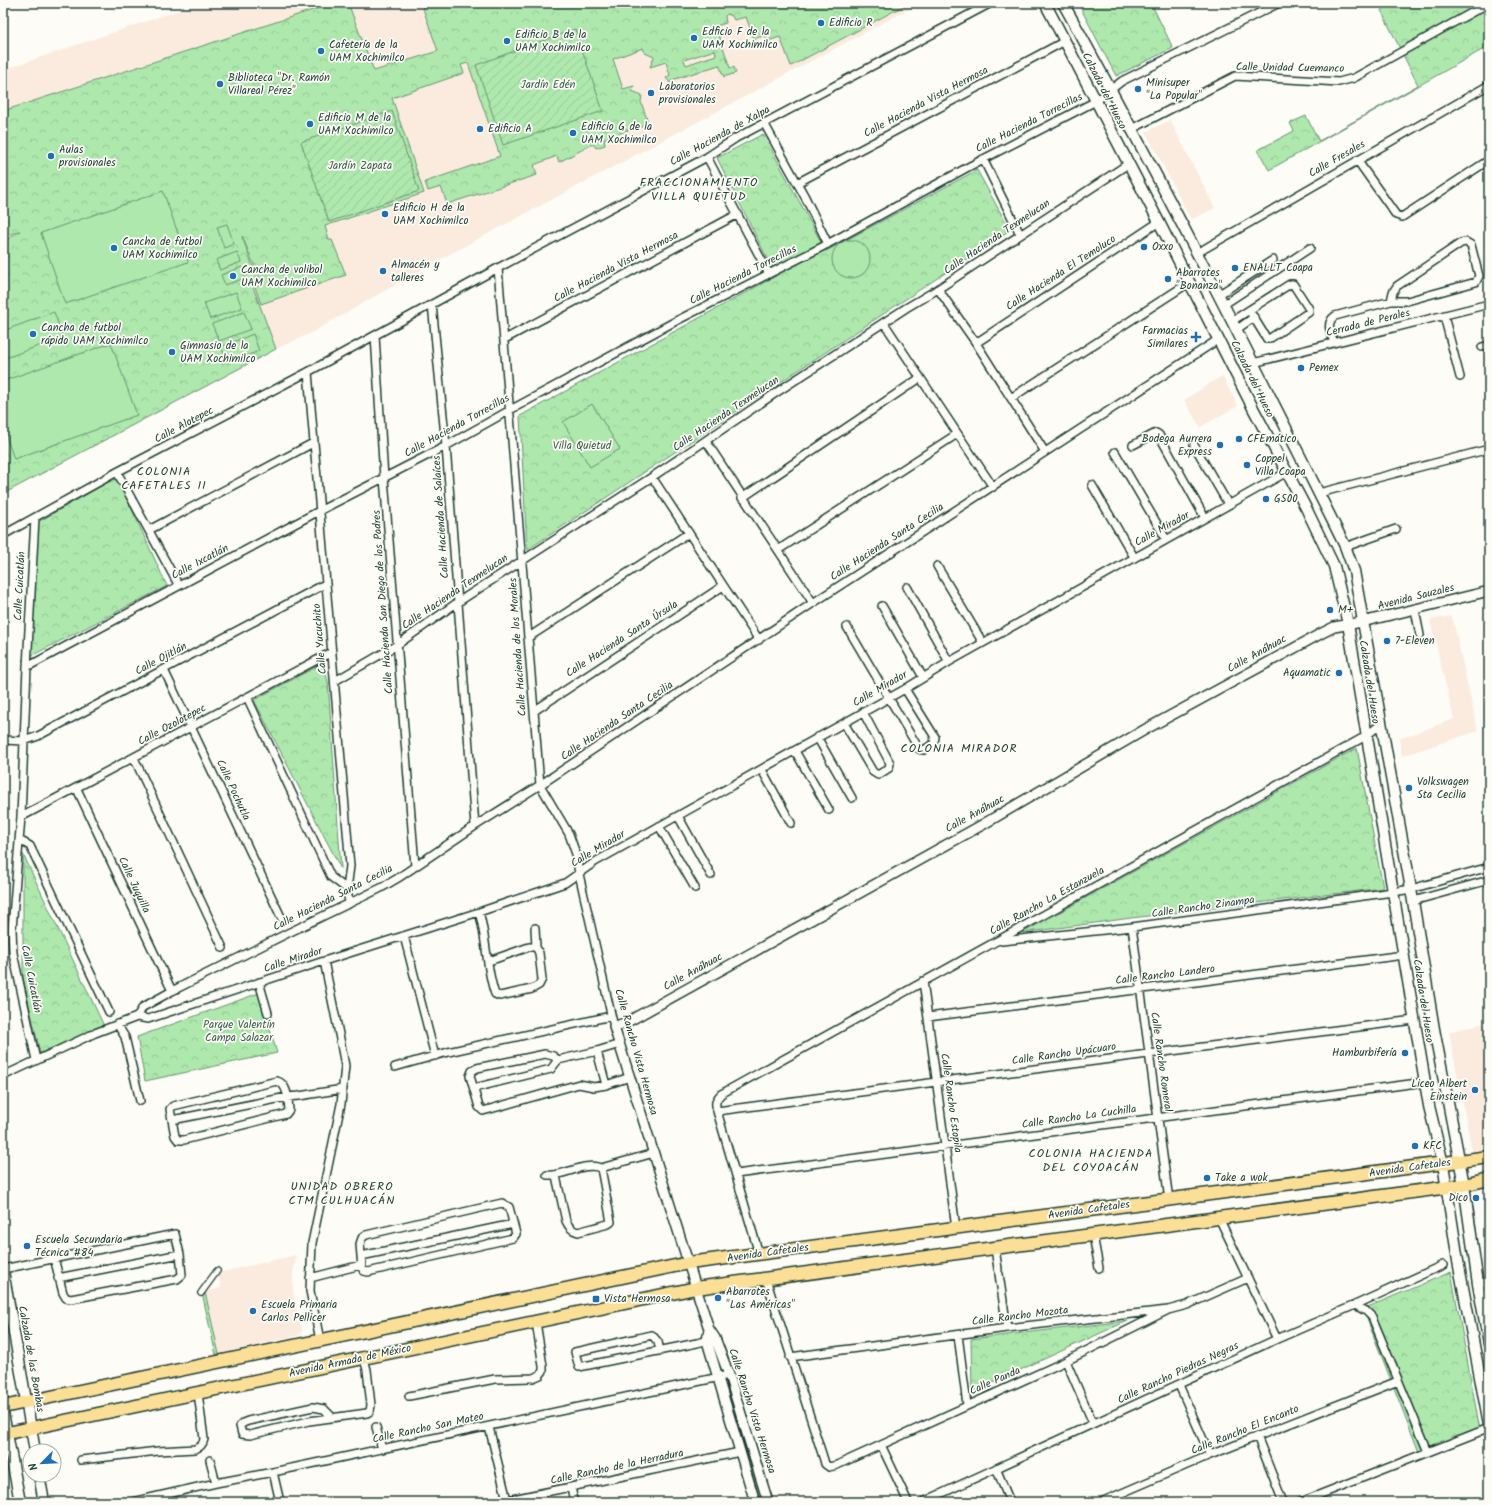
<svg xmlns="http://www.w3.org/2000/svg" width="1492" height="1505" font-family="Kalam,sans-serif">
<defs>
<pattern id="forest-crowns" width="20" height="18" patternUnits="userSpaceOnUse"><rect width="20" height="18" fill="#aee8ad"/><path d="M2 6a3 3 0 1 1 6 0M12 15a3 3 0 1 1 6 0" fill="none" stroke="#95c895"/></pattern>
<pattern id="garden-furrows" width="10" height="10" patternUnits="userSpaceOnUse"><rect width="10" height="10" fill="#aee8ad"/><path d="M-1 1l2-2M0 10L10 0M9 11l2-2" fill="none" stroke="#95c895"/></pattern>
</defs>
<rect width="100%" height="100%" fill="#fdfcf7"/>
<filter id="ink" filterUnits="userSpaceOnUse"><feTurbulence type="fractalNoise" baseFrequency=".025" numOctaves="2"/><feDisplacementMap in="SourceGraphic" scale="8" xChannelSelector="R" yChannelSelector="G"/><feConvolveMatrix kernelMatrix="1 2 1 2 8 2 1 2 1" color-interpolation-filters="sRGB"/></filter>
<g filter="url(#ink)">
<!-- built -->
<path fill="#faebde" d="M200 3H920L437 261 309 334 276 349 3 494V70Z
M1170 120 1215 208 1191 220 1146 132Z
M1222 376 1238 406 1200 427 1184 400Z
M1452 616 1478 731 1402 756 1399 739 1454 719 1430 620Z
M1489 1022V1149L1472 1151 1449 1032Z
M296 1255 293 1274V1292L302 1330 300 1335 219 1354 205 1292 221 1288 218 1273Z"/>
<!-- forest -->
<path fill="url(#forest-crowns)" stroke="#669270" fill-rule="evenodd" d="M334 3H348L374 71 438 51 421 3H909L791 66 780 37 768 41 765 35 754 39 746 17 734 20 732 16 727 14 725 16 726 23 716 26 730 68 734 67 736 73 724 77 719 65 672 80 670 83 666 78 670 75 666 62 650 67 654 57 645 53 643 48 613 59 623 89 634 86 632 91 642 95 641 102 648 122 635 130 634 128 604 139 605 145 596 148 593 144 559 162 557 156 534 165 537 175 447 204 441 187 428 191 425 182 500 156 468 63 461 65 464 73 392 98 424 193 325 226 329 240H332L346 275 261 304 255 287 262 284 242 236 259 284 253 287 276 349 3 494V242L20 231 3 236V111ZM715 50 716 55 686 65 684 60Z
M1078 3H1151L1173 48 1116 76Z
M1395 3H1489V46L1269 170 1258 150 1294 131 1290 123 1306 116 1319 141 1418 85 1381 10Z
M763 134 826 251 977 170 1010 230 527 550 520 416 776 276 717 158Z
M117 477 167 586 31 656 38 522Z
M323 663 328 682 341 869 254 700Z
M1357 748 1383 888 1131 918 1022 933Z
M23 854 104 1026 40 1053 23 977Z
M259 993 277 1053 145 1081 137 1037Z
M1451 1272 1480 1430 1419 1452 1363 1309Z
M1127 1321 972 1392 971 1339Z"/>
<!-- garden -->
<path fill="url(#garden-furrows)" stroke="#669270" d="M575 29 603 111 503 145 476 65Z
M392 111 419 191 329 222 301 142Z
M205 1292 219 1354 216 1355 202 1293Z"/>
<!-- pitch -->
<path fill="#aee8ad" stroke="#669270" d="M163 191 188 262 65 304 41 233Z
M227 224 234 244 224 248 217 227Z
M832 259a19 19 0 1 1 38 0a19 19 0 1 1-38 0Z
M237 252 241 262 220 270 216 260Z
M242 267 245 278 225 285 221 275Z
M236 292 242 308 210 319 204 303Z
M54 312 63 337 3 359V331Z
M244 312 251 329 219 341 212 324Z
M253 334 259 351 228 363 221 347Z
M111 343 137 415 14 459 3 427V381Z
M592 404 620 449 590 467 563 422Z"/>
<g fill="none" stroke-linecap="round" stroke-linejoin="round">
<defs>
<path id="pedestrian" d="M201 1293 217 1271"/>
<path id="minor" d="M764 123 805 197 828 244
M1132 129 1235 76 1339 82 1354 78 1489 3
M707 157 769 274
M983 159 1020 234
M1357 160 1396 215 1402 217 1489 160
M797 183 1065 41
M1197 253 1489 85
M498 268 540 785 569 834 576 854 579 874 614 1027
M938 289 976 343 1045 452
M1218 295 1273 260
M432 304 446 446 475 826
M1223 305 1310 248
M1444 316 1460 377
M1232 321 1290 284H1293L1309 309V312L1269 339H1267L1249 310
M884 323 993 487
M1236 330 1254 317
M375 336 384 478 415 866
M505 339 738 214
M976 343 1159 222
M1334 343C1331 333 1325 323 1335 316L1391 301H1407L1476 282 1479 276 1471 245 1466 242 1461 243 1397 286 1393 292 1391 301
M1482 347 1489 345
M1253 363 1489 304
M308 372 350 866 347 889 349 904
M1011 398 1190 282
M706 441 813 603
M1133 445 1156 433 1159 435 1205 518
M1194 445 1228 504
M1115 452 1166 539
M117 472 179 586
M652 477 759 640
M1092 485 1134 557
M1319 493 1489 449
M742 498 920 378
M35 518 27 667 21 817 12 929 13 953 36 1060
M149 530 313 443
M3 535 117 472 308 372 498 268 707 157 736 138 991 3
M1345 547 1396 529
M778 550 957 434
M937 566 983 643
M907 587 949 662
M882 606 923 677
M1415 610 1420 635
M847 627 919 749 924 750 934 743 935 737 905 689
M529 637 689 533
M27 667 319 511 446 446 510 410 676 321 822 247 970 166 1096 101 1122 81 1279 3
M164 670 282 919
M335 681 397 645 458 602 652 477 780 390 906 308 938 289 1128 164
M247 697 331 877 347 889
M534 711 723 586
M844 723 873 772 878 775 889 768 890 763 863 712
M817 737 852 798
M3 740 24 741 38 736 325 584
M795 751 829 810
M134 758 223 948
M762 770 791 823
M77 789 172 991
M678 816 711 875
M21 817 332 652
M659 826 695 888
M19 840 30 846 109 1012
M1413 901 1489 880
M479 912C487 938 486 970 495 994L500 996 532 989 539 985 542 979 539 953 536 947H529L489 961
M1132 927 1169 1200
M535 928 536 947
M404 936 435 1056
M1002 941 1132 927 1393 892 1411 889 1489 867
M923 981 956 1228
M259 982 268 1013
M137 1017 148 1019 324 961 479 912 565 883 595 862 905 689 949 662 1287 472
M928 1017 1404 955
M117 1024 125 1037 140 1101
M597 1051 606 1085 594 1087 579 1084 483 1111 479 1107 470 1076 472 1071 477 1068 545 1054 553 1056 558 1060 597 1051 620 1044
M395 1067 448 1052 611 1016
M3 1076 95 1033 137 1017 143 1007 172 991 288 933 381 888 398 878 475 826 540 785 813 603 1219 339
M277 1081C288 1084 288 1100 289 1110L286 1114 184 1140H178L175 1136 170 1109 173 1106Z
M606 1085 630 1077
M474 1088 547 1070 551 1069 558 1060
M717 1111 1148 1054 1414 1020
M172 1120 287 1097 299 1096 343 1089
M736 1174 1425 1082
M547 1175C564 1177 584 1161 601 1168L654 1153
M556 1176 566 1221C569 1227 571 1230 578 1232L608 1224 611 1222 601 1168
M502 1203 509 1207 516 1234 513 1238 368 1272 364 1271 362 1268 360 1244 362 1238 366 1235Z
M1219 1218 1277 1339
M1093 1235 1099 1268
M995 1248 998 1269
M759 1254 717 1111C715 1104 715 1100 721 1094L1366 736 1381 724
M361 1256 513 1224
M3 1269 175 1234 180 1254 182 1275 177 1279 71 1299 66 1298 63 1293 54 1258
M999 1274 1007 1328
M58 1278 180 1254
M310 1278 361 1265
M766 1279 824 1460 825 1464 829 1467 837 1465 1066 1361 1168 1310
M1478 1284 1489 1281
M1355 1305 1366 1311 1372 1317 1428 1452
M958 1335 967 1405
M320 1340 310 1291 312 1243 341 1104 345 1066 340 1039 324 961
M660 1351 658 1342 652 1335 575 1352 579 1367 697 1343 712 1339
M790 1357 1007 1328 1168 1310 1187 1305 1248 1278
M1066 1361 1093 1423
M1179 1385 1210 1455
M409 1396 495 1379 533 1378 540 1375 543 1371V1366L536 1322
M332 1417 324 1409 313 1407 248 1421 243 1423 240 1426 242 1434 250 1435 309 1421 367 1413 370 1411 371 1405 367 1370 364 1358
M376 1427 382 1449
M489 1427 507 1500
M1257 1436 1283 1502
M881 1445 908 1502
M81 1460 158 1451 195 1449C200 1447 203 1445 204 1439L198 1393
M210 1460 216 1483
M996 1468 1010 1502
M273 1472 280 1502
M571 1487 574 1502
M9 1502 19 1500
M132 1502 216 1483 273 1472 729 1375
M498 1502 740 1452
M923 1502 1277 1339 1355 1305 1443 1265
M1101 1502 1210 1455 1398 1381
M1301 1502 1489 1428"/>
<path id="tertiary" d="M709 1329 707 1341 755 1502
M768 1502 729 1375 715 1338 709 1329 614 1027 629 1021 982 825 1146 729 1322 633 1334 627 1362 622 1489 591"/>
<path id="secondary" d="M1045 3 1159 222 1254 410 1307 510 1334 566 1348 624 1429 1106 1443 1164 1458 1261 1489 1425
M1063 3C1162 181 1254 363 1345 546L1354 571 1411 889 1434 1029 1464 1185 1478 1284 1489 1344
M3 1271 35 1451
M3 1413 20 1502
M39 1475 44 1502"/>
<path id="primary" d="M3 1407 689 1263 1489 1157
M3 1434 696 1288 1464 1185 1489 1179"/>
</defs>
<!-- pedestrian casing -->
<use href="#pedestrian" stroke="#1f3d34" stroke-width="8"/>
<!-- minor casing -->
<use href="#minor" stroke="#1f3d34" stroke-width="10"/>
<!-- tertiary casing -->
<use href="#tertiary" stroke="#1f3d34" stroke-width="12"/>
<!-- secondary casing -->
<use href="#secondary" stroke="#1f3d34" stroke-width="13"/>
<!-- primary casing -->
<use href="#primary" stroke="#1f3d34" stroke-width="15"/>
<!-- pedestrian -->
<use href="#pedestrian" stroke="#fdfcf7" stroke-width="5.5"/>
<!-- minor -->
<use href="#minor" stroke="#fdfcf7" stroke-width="7"/>
<!-- tertiary -->
<use href="#tertiary" stroke="#fdfcf7" stroke-width="9"/>
<!-- secondary -->
<use href="#secondary" stroke="#fdfcf7" stroke-width="10"/>
<!-- primary -->
<use href="#primary" stroke="#fbdf96" stroke-width="12"/>
</g>
</g>
<!-- markers -->
<g fill="#1f6fb2" stroke="#fdfcf7" stroke-width="1.5">
<circle cx="821" cy="23" r="4"/>
<circle cx="694" cy="38" r="4"/>
<circle cx="507" cy="41" r="4"/>
<circle cx="321" cy="51" r="4"/>
<circle cx="220" cy="84" r="4"/>
<circle cx="1138" cy="89" r="4"/>
<circle cx="651" cy="93" r="4"/>
<circle cx="310" cy="124" r="4"/>
<circle cx="480" cy="129" r="4"/>
<circle cx="573" cy="133" r="4"/>
<circle cx="51" cy="156" r="4"/>
<circle cx="385" cy="214" r="4"/>
<circle cx="1144" cy="247" r="4"/>
<circle cx="114" cy="248" r="4"/>
<circle cx="1235" cy="268" r="4"/>
<circle cx="383" cy="271" r="4"/>
<circle cx="233" cy="276" r="4"/>
<circle cx="1168" cy="279" r="4"/>
<circle cx="33" cy="334" r="4"/>
<path d="M1194 331h4v4h4v4h-4v4h-4v-4h-4v-4h4z"/>
<circle cx="172" cy="352" r="4"/>
<circle cx="1301" cy="368" r="4"/>
<circle cx="1239" cy="439" r="4"/>
<circle cx="1220" cy="445" r="4"/>
<circle cx="1247" cy="465" r="4"/>
<circle cx="1266" cy="499" r="4"/>
<circle cx="1330" cy="610" r="4"/>
<circle cx="1387" cy="641" r="4"/>
<circle cx="1339" cy="673" r="4"/>
<circle cx="1409" cy="788" r="4"/>
<circle cx="1405" cy="1053" r="4"/>
<circle cx="1475" cy="1090" r="4"/>
<circle cx="1415" cy="1146" r="4"/>
<circle cx="1207" cy="1178" r="4"/>
<circle cx="1476" cy="1198" r="4"/>
<circle cx="27" cy="1246" r="4"/>
<circle cx="718" cy="1298" r="4"/>
<rect x="592" y="1295" width="8" height="8" rx="2"/>
<circle cx="253" cy="1311" r="4"/>
</g>
<g text-anchor="middle" dominant-baseline="central" stroke-width="3.5" stroke-linejoin="round" paint-order="stroke">
<!-- poi labels -->
<g font-size="11" fill="#1f3d34" stroke="#fdfcf7" text-anchor="start">
<text x="829" y="23">Edificio R</text>
<text x="702" y="32">Edficio F de la<tspan x="702" dy="13">UAM Xochimilco</tspan></text>
<text x="515" y="35">Edificio B de la<tspan x="515" dy="13">UAM Xochimilco</tspan></text>
<text x="329" y="45">Cafetería de la<tspan x="329" dy="13">UAM Xochimilco</tspan></text>
<text x="228" y="78">Biblioteca "Dr. Ramón<tspan x="228" dy="13">Villareal Pérez"</tspan></text>
<text x="1146" y="83">Minisuper<tspan x="1146" dy="13">"La Popular"</tspan></text>
<text x="659" y="87">Laboratorios<tspan x="659" dy="13">provisionales</tspan></text>
<text x="318" y="118">Edificio M de la<tspan x="318" dy="13">UAM Xochimilco</tspan></text>
<text x="581" y="127">Edificio G de la<tspan x="581" dy="13">UAM Xochimilco</tspan></text>
<text x="488" y="129">Edificio A</text>
<text x="59" y="150">Aulas<tspan x="59" dy="13">provisionales</tspan></text>
<text x="393" y="208">Edificio H de la<tspan x="393" dy="13">UAM Xochimilco</tspan></text>
<text x="122" y="242">Cancha de futbol<tspan x="122" dy="13">UAM Xochimilco</tspan></text>
<text x="1152" y="247">Oxxo</text>
<text x="391" y="265">Almacén y<tspan x="391" dy="13">talleres</tspan></text>
<text x="1243" y="268">ENALLT Coapa</text>
<text x="241" y="270">Cancha de volibol<tspan x="241" dy="13">UAM Xochimilco</tspan></text>
<text x="1176" y="273">Abarrotes<tspan x="1176" dy="13">"Bonanza"</tspan></text>
<text x="41" y="328">Cancha de futbol<tspan x="41" dy="13">rápido UAM Xochimilco</tspan></text>
<text x="1188" y="331" text-anchor="end">Farmacias<tspan x="1188" dy="13">Similares</tspan></text>
<text x="180" y="346">Gimnasio de la<tspan x="180" dy="13">UAM Xochimilco</tspan></text>
<text x="1309" y="368">Pemex</text>
<text x="1212" y="439" text-anchor="end">Bodega Aurrera<tspan x="1212" dy="13">Express</tspan></text>
<text x="1247" y="439">CFEmático</text>
<text x="1255" y="459">Coppel<tspan x="1255" dy="13">Villa Coapa</tspan></text>
<text x="1274" y="499">G500</text>
<text x="1338" y="610">M+</text>
<text x="1395" y="641">7-Eleven</text>
<text x="1331" y="673" text-anchor="end">Aquamatic</text>
<text x="1417" y="782">Volkswagen<tspan x="1417" dy="13">Sta Cecilia</tspan></text>
<text x="1397" y="1053" text-anchor="end">Hamburbifería</text>
<text x="1467" y="1084" text-anchor="end">Liceo Albert<tspan x="1467" dy="13">Einstein</tspan></text>
<text x="1423" y="1146">KFC</text>
<text x="1215" y="1178">Take a wok</text>
<text x="1468" y="1198" text-anchor="end">Dico</text>
<text x="35" y="1240">Escuela Secundaria<tspan x="35" dy="13">Técnica #84</tspan></text>
<text x="726" y="1292">Abarrotes<tspan x="726" dy="13">"Las Américas"</tspan></text>
<text x="604" y="1299">Vista Hermosa</text>
<text x="261" y="1305">Escuela Primaria<tspan x="261" dy="13">Carlos Pellicer</tspan></text>
</g>
<!-- street labels -->
<g font-size="11" fill="#1f3d34" stroke="#fdfcf7">
<text transform="translate(1290 68) rotate(1)">Calle Unidad Cuemanco</text>
<text transform="translate(1104 91) rotate(63)">Calzada del Hueso</text>
<text transform="translate(926 102) rotate(-28)">Calle Hacienda Vista Hermosa</text>
<text transform="translate(1029 123) rotate(-27)">Calle Hacienda Torrecillas</text>
<text transform="translate(720 136) rotate(-29)">Calle Hacienda de Xalpa</text>
<text transform="translate(1337 159) rotate(-30)">Calle Fresales</text>
<text transform="translate(997 237) rotate(-34)">Calle Hacienda Texmelucan</text>
<text transform="translate(616 267) rotate(-28)">Calle Hacienda Vista Hermosa</text>
<text transform="translate(1061 273) rotate(-33)">Calle Hacienda El Temoluco</text>
<text transform="translate(743 275) rotate(-27)">Calle Hacienda Torrecillas</text>
<text transform="translate(1368 323) rotate(-14)">Cerrada de Perales</text>
<text transform="translate(1252 379) rotate(64)">Calzada del Hueso</text>
<text transform="translate(726 414) rotate(-34)">Calle Hacienda Texmelucan</text>
<text transform="translate(184 425) rotate(-28)">Calle Alotepec</text>
<text transform="translate(457 426) rotate(-29)">Calle Hacienda Torrecillas</text>
<text transform="translate(441 517) rotate(-94)">Calle Hacienda de Salaíces</text>
<text transform="translate(1162 529) rotate(-29)">Calle Mirador</text>
<text transform="translate(887 542) rotate(-33)">Calle Hacienda Santa Cecilia</text>
<text transform="translate(200 562) rotate(-28)">Calle Ixcatlán</text>
<text transform="translate(20 586) rotate(-87)">Calle Cuicatlán</text>
<text transform="translate(455 592) rotate(-34)">Calle Hacienda Texmelucan</text>
<text transform="translate(1416 597) rotate(-14)">Avenida Sauzales</text>
<text transform="translate(383 602) rotate(-94)">Calle Hacienda San Diego de los Padres</text>
<text transform="translate(320 639) rotate(-95)">Calle Yucuchito</text>
<text transform="translate(622 639) rotate(-33)">Calle Hacienda Santa Úrsula</text>
<text transform="translate(518 647) rotate(-94)">Calle Hacienda de los Morales</text>
<text transform="translate(1257 654) rotate(-29)">Calle Anáhuac</text>
<text transform="translate(161 659) rotate(-28)">Calle Ojitlán</text>
<text transform="translate(1369 682) rotate(81)">Calzada del Hueso</text>
<text transform="translate(880 689) rotate(-30)">Calle Mirador</text>
<text transform="translate(617 721) rotate(-34)">Calle Hacienda Santa Cecilia</text>
<text transform="translate(172 725) rotate(-28)">Calle Ozolotepec</text>
<text transform="translate(233 790) rotate(65)">Calle Pochutla</text>
<text transform="translate(975 814) rotate(-29)">Calle Anáhuac</text>
<text transform="translate(598 849) rotate(-31)">Calle Mirador</text>
<text transform="translate(134 885) rotate(65)">Calle Juquilla</text>
<text transform="translate(333 898) rotate(-27)">Calle Hacienda Santa Cecilia</text>
<text transform="translate(1047 901) rotate(-29)">Calle Rancho La Estanzuela</text>
<text transform="translate(1203 907) rotate(-8)">Calle Rancho Zinampa</text>
<text transform="translate(293 960) rotate(-18)">Calle Mirador</text>
<text transform="translate(693 972) rotate(-29)">Calle Anáhuac</text>
<text transform="translate(1165 975) rotate(-7)">Calle Rancho Landero</text>
<text transform="translate(31 979) rotate(79)">Calle Cuicatlán</text>
<text transform="translate(1423 1001) rotate(81)">Calzada del Hueso</text>
<text transform="translate(636 1052) rotate(74)">Calle Rancho Vista Hermosa</text>
<text transform="translate(1064 1054) rotate(-8)">Calle Rancho Upácuaro</text>
<text transform="translate(1161 1062) rotate(82)">Calle Rancho Romeral</text>
<text transform="translate(951 1103) rotate(82)">Calle Rancho Estopila</text>
<text transform="translate(1079 1117) rotate(-8)">Calle Rancho La Cuchilla</text>
<text transform="translate(1410 1168) rotate(-8)">Avenida Cafetales</text>
<text transform="translate(1089 1210) rotate(-8)">Avenida Cafetales</text>
<text transform="translate(768 1253) rotate(-8)">Avenida Cafetales</text>
<text transform="translate(1020 1316) rotate(-7)">Calle Rancho Mozota</text>
<text transform="translate(31 1359) rotate(80)">Calzada de las Bombas</text>
<text transform="translate(350 1361) rotate(-12)">Avenida Armada de México</text>
<text transform="translate(1178 1373) rotate(-25)">Calle Rancho Piedras Negras</text>
<text transform="translate(995 1381) rotate(-24)">Calle Panda</text>
<text transform="translate(752 1411) rotate(72)">Calle Rancho Vista Hermosa</text>
<text transform="translate(428 1428) rotate(-12)">Calle Rancho San Mateo</text>
<text transform="translate(1245 1430) rotate(-22)">Calle Rancho El Encanto</text>
<text transform="translate(617 1467) rotate(-12)">Calle Rancho de la Herradura</text>
</g>
<!-- park labels -->
<g font-size="11" fill="#3c5f4c" stroke="#fdfcf7">
<text x="548" y="85">Jardín Edén</text>
<text x="360" y="166">Jardín Zapata</text>
<text x="582" y="446">Villa Quietud</text>
<text x="239" y="1025">Parque Valentín<tspan x="239" dy="13">Campa Salazar</tspan></text>
</g>
<!-- neighbourhood labels -->
<g font-size="12" letter-spacing="1" fill="#1f3d34" stroke="#fdfcf7">
<text x="699" y="182">FRACCIONAMIENTO<tspan x="699" dy="14">VILLA QUIETUD</tspan></text>
<text x="164" y="471">COLONIA<tspan x="164" dy="14">CAFETALES II</tspan></text>
<text x="959" y="748">COLONIA MIRADOR</text>
<text x="1091" y="1153">COLONIA HACIENDA<tspan x="1091" dy="14">DEL COYOACÁN</tspan></text>
<text x="342" y="1186">UNIDAD OBRERO<tspan x="342" dy="14">CTM CULHUACÁN</tspan></text>
</g>
</g>
<!-- margin -->
<rect width="1492" height="1505" fill="none" stroke="#fdfcf7" stroke-width="16"/>
<rect x="8" y="8" width="1476" height="1489" fill="none" stroke="#1f3d34" stroke-width="1.5" filter="url(#ink)"/>
<!-- north arrow -->
<g transform="translate(42 1463) rotate(246)"><circle r="19" fill="#fdfcf7" stroke="#a4b0a9"/>
<path d="M0-3L7 15L0 10L-7 15Z" fill="#1f6fb2"/>
<text y="-6" font-size="11" font-weight="bold" text-anchor="middle" fill="#1f3d34">N</text>
</g>
</svg>
